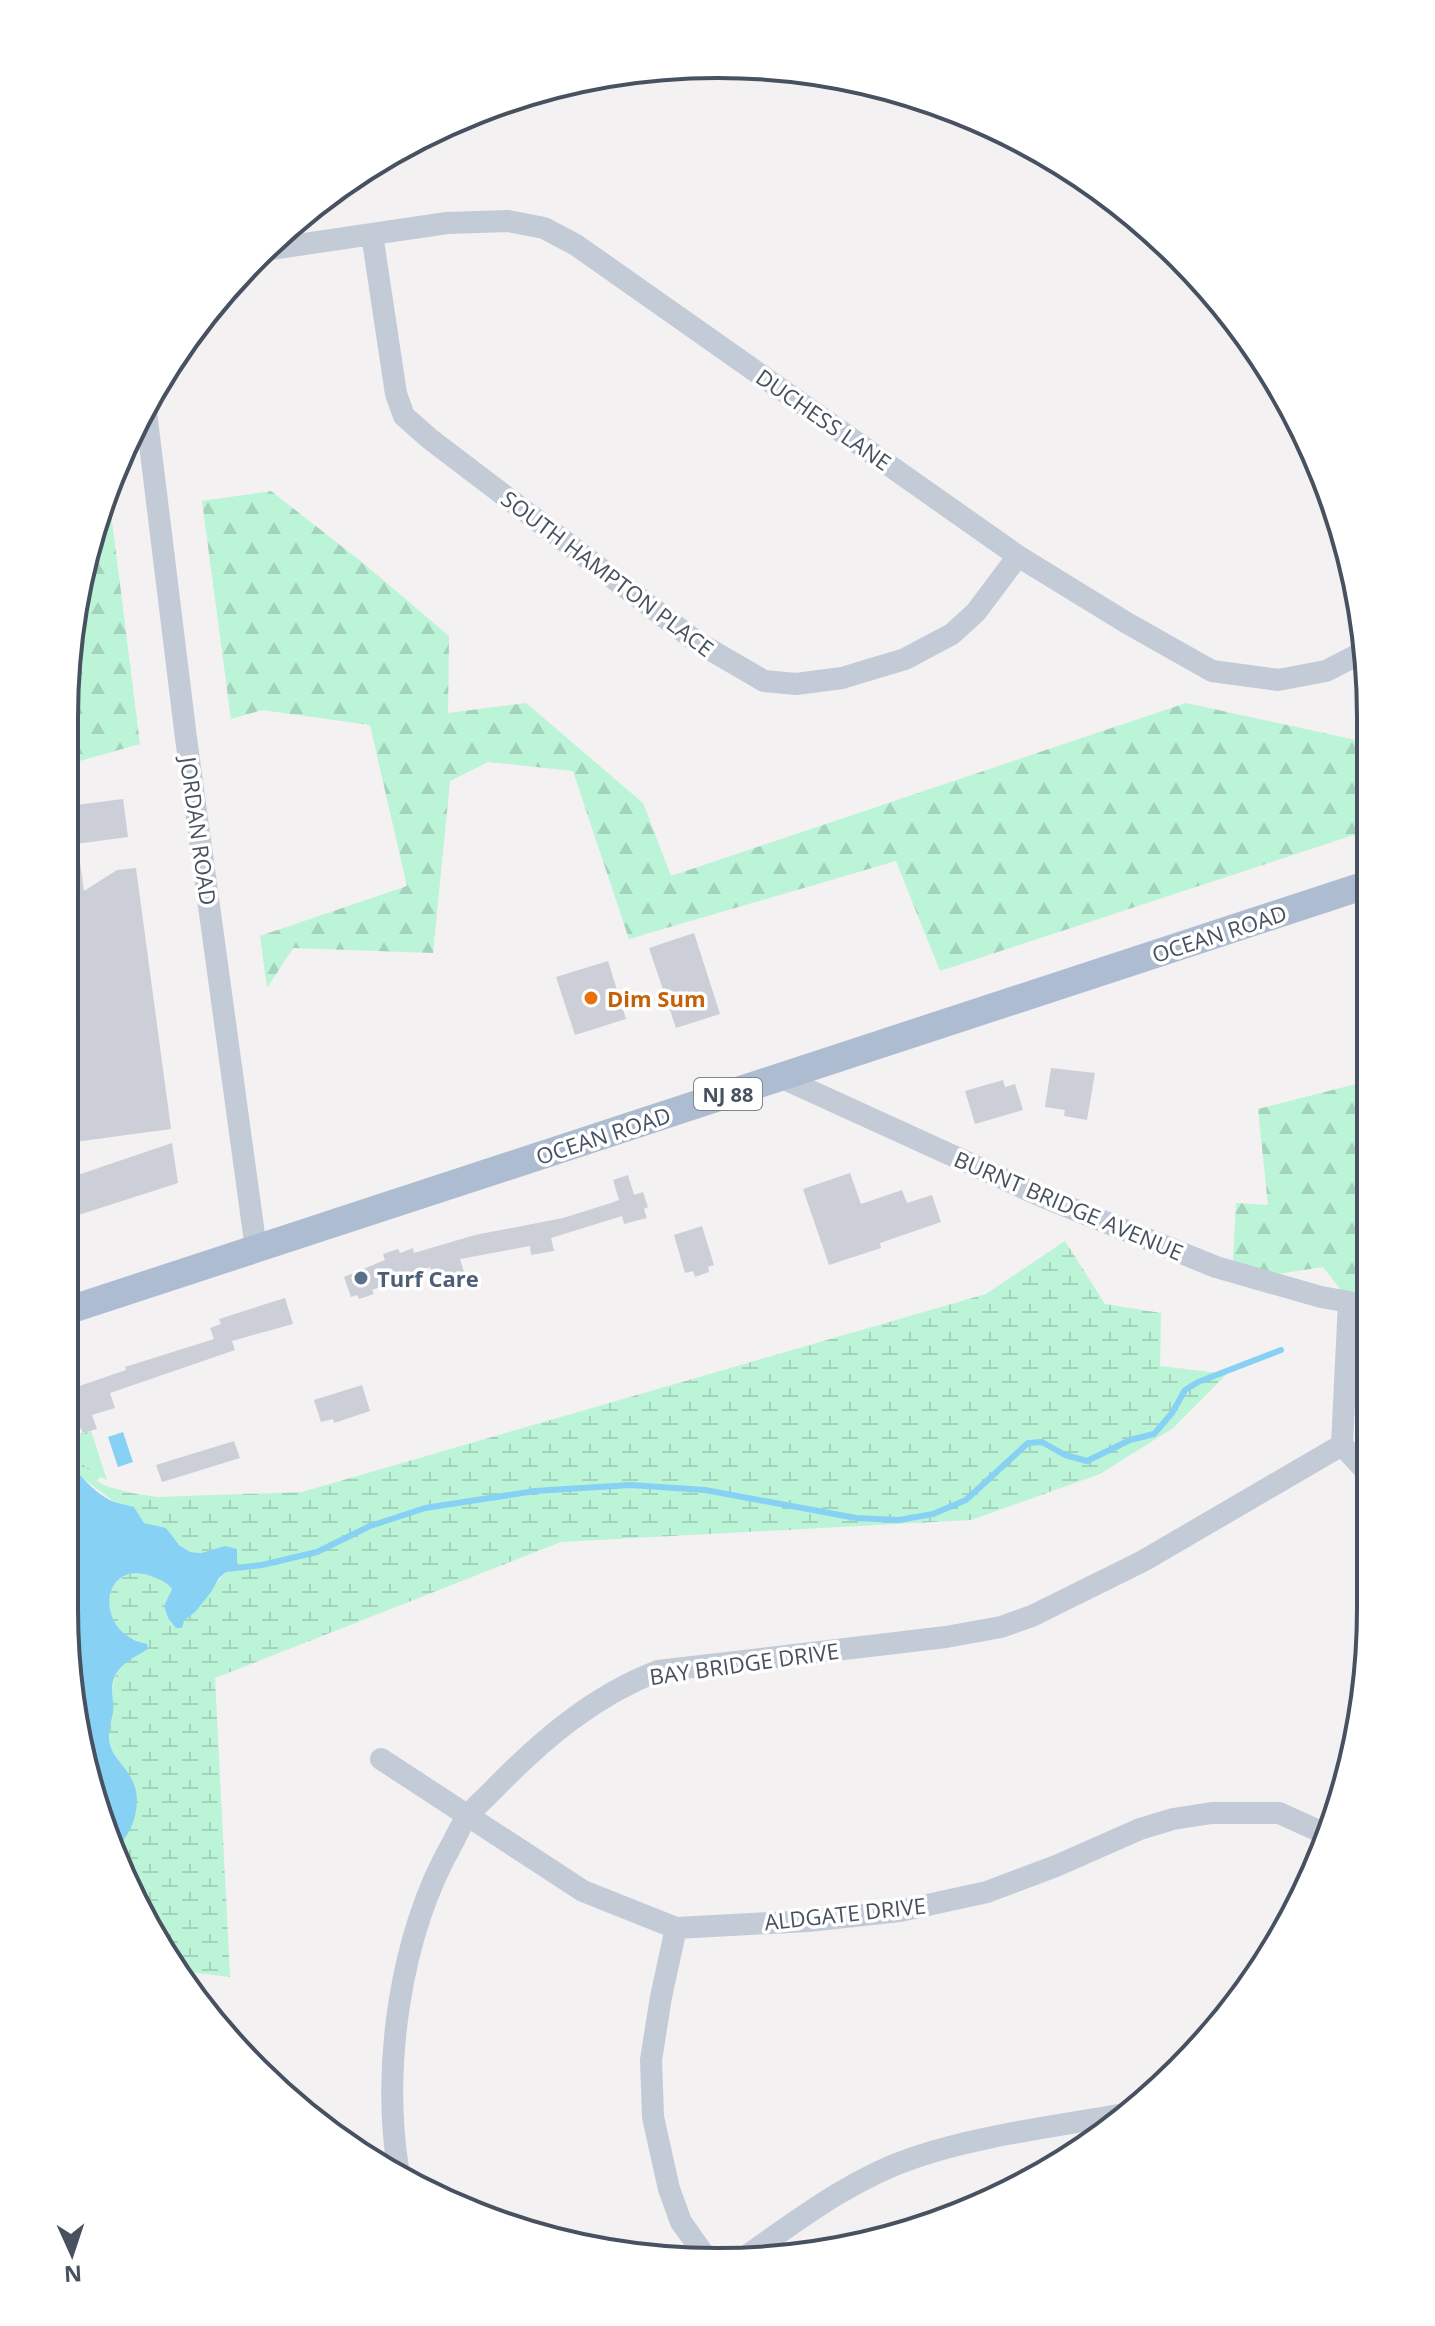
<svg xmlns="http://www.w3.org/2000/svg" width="1435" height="2326" font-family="'Open Sans',sans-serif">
<defs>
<pattern id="grass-tufts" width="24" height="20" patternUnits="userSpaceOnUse" patternTransform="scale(2)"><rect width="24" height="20" fill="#bcf4d8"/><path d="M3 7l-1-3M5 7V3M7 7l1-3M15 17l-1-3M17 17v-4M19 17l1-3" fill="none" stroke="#a3d3bc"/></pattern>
<pattern id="forest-firs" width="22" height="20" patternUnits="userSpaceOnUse" patternTransform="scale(2)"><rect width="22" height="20" fill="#bcf4d8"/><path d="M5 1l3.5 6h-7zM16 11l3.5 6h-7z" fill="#a3d3bc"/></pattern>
<pattern id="wetland-marsh" width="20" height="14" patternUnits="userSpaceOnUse" patternTransform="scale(2)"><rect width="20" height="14" fill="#bcf4d8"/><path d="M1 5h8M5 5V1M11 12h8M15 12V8" fill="none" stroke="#a3d3bc"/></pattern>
</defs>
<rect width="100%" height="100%" fill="#f3f1f1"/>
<!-- grass -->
<path fill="url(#grass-tufts)" d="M78 1408 80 1428 74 1431 75 1435 91 1431 107 1480 100 1477 97 1481 65 1442V1411L66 1412Z"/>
<!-- forest -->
<path fill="url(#forest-firs)" d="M108 489 140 744 69 764 70 633Z
M271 491 363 563 449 636 448 713 526 703 643 803 671 876 1186 703 1369 743V830L940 971 896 861 629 939 573 771 488 762 450 781 433 953 293 948 267 988 260 936 407 886 370 725 262 710 231 719 202 501Z
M1368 1081 1367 1323 1323 1267 1232 1281 1236 1203 1268 1205 1258 1109Z"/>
<!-- wetland -->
<path fill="url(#wetland-marsh)" d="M1065 1241 1105 1304 1161 1313 1160 1366 1227 1374 1173 1428 1100 1474 971 1520 561 1542 215 1678 230 1977 180 1971 115 1849 123 1842 135 1785 111 1748 108 1734 113 1712 112 1689 115 1677 124 1662 148 1648 147 1644C141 1642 134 1640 128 1637 97 1619 104 1560 151 1576 160 1580 166 1581 172 1589L164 1606 168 1618 184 1621C202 1606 212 1584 229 1570L225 1546 201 1553 190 1552 179 1545 165 1528 144 1523 134 1507 114 1502 83 1478 65 1455V1442L97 1481 106 1486 131 1493 158 1497 302 1492 986 1294Z"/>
<!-- water -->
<path fill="#86d1f4" d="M123 1432 133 1462 118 1467 108 1437Z
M65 1455C77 1472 93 1493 114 1502 120 1504 128 1505 134 1507L144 1523 166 1528 179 1545 190 1552 201 1553 225 1546 237 1549V1563L219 1578 211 1592 196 1611 184 1621 182 1628H176L168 1618 164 1606 172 1589C166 1581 160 1580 151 1576 104 1560 97 1619 129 1637 134 1641 141 1642 147 1644L148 1649C131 1659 114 1666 112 1688 112 1696 114 1705 113 1713 110 1726 106 1737 112 1750 118 1762 131 1773 135 1787 141 1808 132 1835 115 1849L99 1818 64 1608Z"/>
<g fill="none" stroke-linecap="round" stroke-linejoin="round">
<!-- stream -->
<path stroke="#86d1f4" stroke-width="6" d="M226 1569 262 1565 317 1552 370 1526 425 1508 535 1491 630 1485 705 1490 856 1518 899 1520 933 1514 966 1500 1028 1443 1042 1442 1065 1455 1087 1461 1130 1440 1154 1434 1172 1413 1185 1390 1198 1382 1281 1350"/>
</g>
<!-- building -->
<path fill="#cccfd7" d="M123 799 128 837 68 845 69 806Z
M78 848 84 891 117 870 136 868 171 1129 67 1143 68 849Z
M694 933 720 1014 676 1028 649 948Z
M608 961 626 1019 575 1035 556 977Z
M1051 1068 1095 1073 1087 1120 1064 1116 1065 1110 1045 1107Z
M1003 1080 1005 1087 1015 1084 1023 1110 975 1124 965 1091Z
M172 1143 178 1183 66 1219V1179Z
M850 1173 861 1204 902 1190 907 1203 932 1195 941 1222 880 1243 881 1248 829 1265 803 1189Z
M628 1175 634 1195 643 1192 648 1207 644 1209 647 1218 624 1224 622 1216 551 1238 554 1251 531 1255 530 1246 460 1259 464 1272 435 1280 430 1267 381 1284 382 1286 372 1290 374 1294 359 1299 357 1295 351 1297 344 1277 385 1260 383 1254 398 1249 400 1253 413 1248 414 1253 475 1235 563 1218 611 1203 619 1200 613 1180Z
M702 1226 714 1265 708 1267 709 1272 695 1277 693 1271 685 1273 674 1235Z
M285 1298 293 1324 232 1341 235 1350 110 1393 115 1408 92 1415 97 1429 83 1433 65 1399V1391L126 1370 125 1367 214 1339 210 1328 221 1324 219 1319Z
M362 1385 370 1411 334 1423 333 1419 321 1422 314 1400Z
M234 1441 240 1458 162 1482 156 1465Z"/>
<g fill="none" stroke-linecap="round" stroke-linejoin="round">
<!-- minor -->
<path stroke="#c3cbd7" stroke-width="22" d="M372 234 396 394 404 416 430 439 697 642 764 681 796 684 842 678 905 659 952 634 976 612 1018 556
M264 250 447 223 508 221 544 228 576 245 1018 556 1127 623 1212 671 1278 680 1326 671 1365 651
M146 412 186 738 256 1249
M780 1077 1041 1196 1216 1267 1321 1297 1367 1305
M1349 1302 1342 1445 1366 1471
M381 1759 583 1891 676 1928 808 1921 900 1911 987 1892 1056 1866 1140 1829 1173 1819 1212 1813H1279L1328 1835
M676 1928 661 1997 651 2060 653 2117 669 2189 681 2222 708 2260
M398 2169C382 2065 400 1936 452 1844 457 1835 461 1825 467 1817 475 1806 487 1797 496 1787 543 1739 595 1695 658 1671L946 1637 1001 1627 1032 1616 1143 1561 1342 1445
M745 2257C798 2220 851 2179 913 2158 979 2135 1060 2126 1129 2113"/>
<!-- major -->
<path stroke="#aebcd2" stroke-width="28" d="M66 1311 1369 884"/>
</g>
<!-- markers -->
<circle fill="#e8710a" stroke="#fff" stroke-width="3" cx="591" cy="998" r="8"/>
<circle fill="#5c6f8a" stroke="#fff" stroke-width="3" cx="361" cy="1278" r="8"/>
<g text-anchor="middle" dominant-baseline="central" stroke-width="7" stroke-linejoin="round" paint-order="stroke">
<!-- shield labels -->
<rect fill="#fff" stroke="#7e8590" stroke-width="2" x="694" y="1078" width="68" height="32" rx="6"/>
<g font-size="20" font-weight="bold" fill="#475160">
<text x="728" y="1094">NJ 88</text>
</g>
<!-- street labels -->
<g font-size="22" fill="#475160" stroke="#fff">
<text transform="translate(824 419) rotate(35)">DUCHESS LANE</text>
<text transform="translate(608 573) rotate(37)">SOUTH HAMPTON PLACE</text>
<text transform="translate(199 831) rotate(82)">JORDAN ROAD</text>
<text transform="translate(1219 933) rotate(-18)">OCEAN ROAD</text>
<text transform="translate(603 1135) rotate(-18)">OCEAN ROAD</text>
<text transform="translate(1069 1205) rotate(23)">BURNT BRIDGE AVENUE</text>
<text transform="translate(744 1663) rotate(-8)">BAY BRIDGE DRIVE</text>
<text transform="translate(845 1913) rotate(-6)">ALDGATE DRIVE</text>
</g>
<!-- food labels -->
<g font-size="22" font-weight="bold" fill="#c56008" stroke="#fff" text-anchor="start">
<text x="607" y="998">Dim Sum</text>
</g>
<!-- service labels -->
<g font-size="22" font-weight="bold" fill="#4e5e75" stroke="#fff" text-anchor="start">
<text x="377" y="1278">Turf Care</text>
</g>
</g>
<!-- crop -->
<path d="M0 0H1435V2326H0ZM717 78H718A639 639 0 0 1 1357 717V1609A639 639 0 0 1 718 2248H717A639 639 0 0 1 78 1609V717A639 639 0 0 1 717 78Z" fill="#fff" fill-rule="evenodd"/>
<path fill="none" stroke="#475160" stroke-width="4" d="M717 78H718A639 639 0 0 1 1357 717V1609A639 639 0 0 1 718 2248H717A639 639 0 0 1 78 1609V717A639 639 0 0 1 717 78Z"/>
<!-- north arrow -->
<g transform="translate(72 2254) rotate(177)" stroke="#ffffff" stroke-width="6" paint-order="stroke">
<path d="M0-6L14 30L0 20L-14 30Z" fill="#475160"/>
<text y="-12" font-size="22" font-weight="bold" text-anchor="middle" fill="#475160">N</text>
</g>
</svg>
